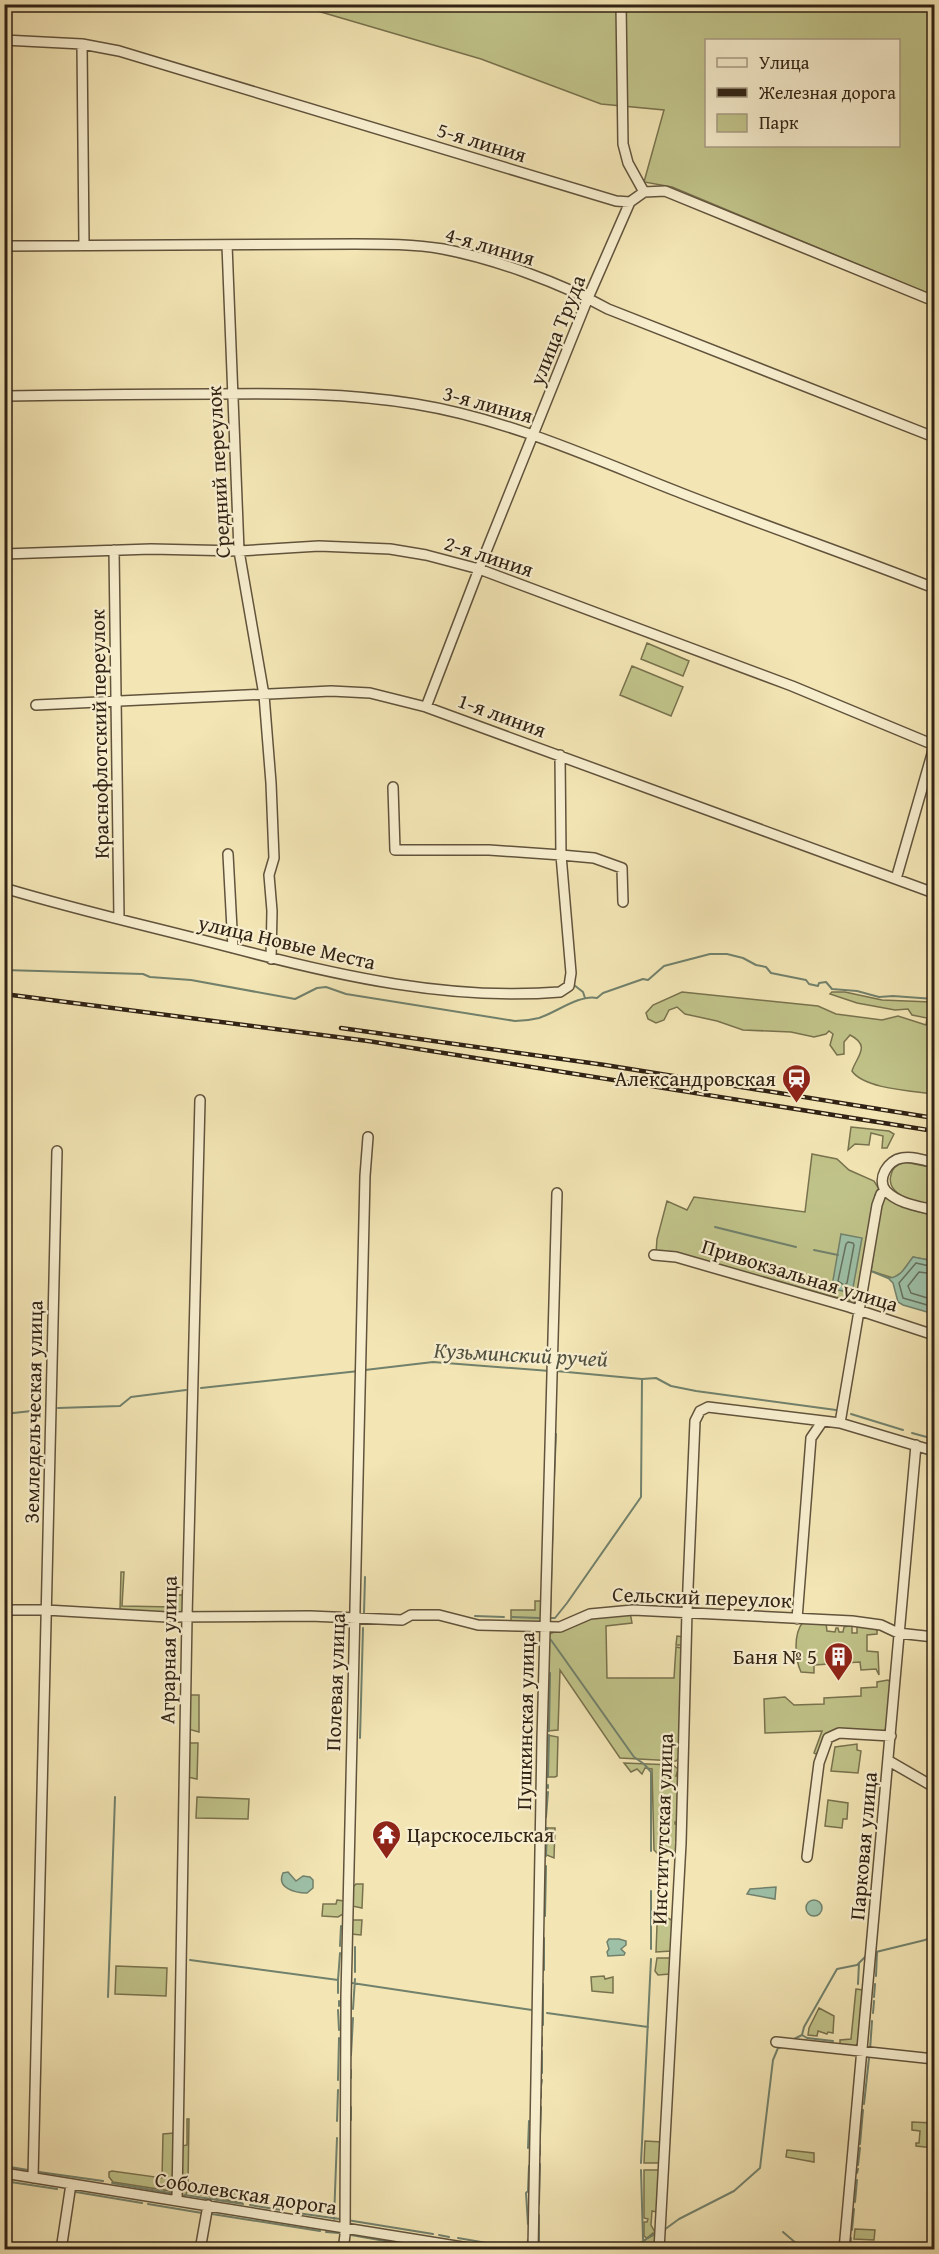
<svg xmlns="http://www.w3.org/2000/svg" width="939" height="2254" font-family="'Gentium Book Plus',serif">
<rect width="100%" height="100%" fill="#f3e5b4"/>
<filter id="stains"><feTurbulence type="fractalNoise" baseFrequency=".00333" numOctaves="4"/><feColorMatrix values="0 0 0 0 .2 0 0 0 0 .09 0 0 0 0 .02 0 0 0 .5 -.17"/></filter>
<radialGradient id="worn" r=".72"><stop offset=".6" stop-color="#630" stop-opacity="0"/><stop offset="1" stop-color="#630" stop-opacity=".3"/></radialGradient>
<!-- green -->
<path fill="#c0c389" stroke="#78724e" stroke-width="1.5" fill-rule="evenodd" d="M297 5H934V296L672 187 644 182 664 110 601 104 481 59ZM706 40H898V146H706Z
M647 643 689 661 683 676 641 659Z
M632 666 683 687 671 716 620 695Z
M682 992 818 1006 836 1014 882 1020 898 1016 926 1025 927 1018 912 1015 908 1009 895 1010 857 1003 830 994 832 992H845L882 1000 931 1002 934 1004V1094C913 1091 864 1089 852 1071 856 1057 872 1046 850 1035L844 1042V1054L837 1055 830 1045 833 1034 829 1031 826 1034 814 1037 791 1032 743 1030 717 1021 685 1014 677 1007 669 1010 664 1020 656 1023 648 1019 646 1013 653 1005Z
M851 1127 889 1131 894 1134 887 1148H882L883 1136 871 1133 869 1145 855 1144 848 1150Z
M812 1154 837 1159 849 1170 874 1181 879 1189 875 1195 860 1297 857 1302 826 1295 679 1254 656 1253 657 1239 667 1201 687 1210 694 1197 805 1212Z
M905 1162 934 1168V1205C920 1204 885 1196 891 1175 892 1167 898 1164 905 1162Z
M885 1196 909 1209 934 1216V1261L913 1257 902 1272 893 1278 871 1271 881 1203Z
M121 1572H124L122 1606 175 1607 177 1595H184V1614L120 1610Z
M535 1601H541L543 1622 513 1623 511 1621V1610H535Z
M630 1612 632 1623 606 1626 607 1678H674L676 1647 682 1648V1645H676L677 1636 684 1637 681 1756 676 1761 620 1758 560 1670 558 1730 547 1731 545 1728 549 1634 597 1616Z
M803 1622 826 1623 827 1631 835 1632 836 1628H838L839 1632H843L844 1627 852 1625V1633H857V1628L860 1626 877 1628V1634L867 1635V1651L878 1652 879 1675 876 1669 861 1670 860 1662 814 1665V1673L801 1672C795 1659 793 1634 803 1622Z
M888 1680 890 1682 891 1688 888 1730 881 1733 837 1731 816 1754 814 1753 822 1731 765 1733 764 1699 785 1697 794 1705 824 1704V1698L861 1696V1688L877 1687V1682Z
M192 1695H199V1732L188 1729V1697Z
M547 1735 558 1737 557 1776 555 1777H545V1737Z
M190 1743H198L197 1779 187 1777 188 1744Z
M857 1744V1750L861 1751 858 1773 831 1771 835 1747Z
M624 1763 673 1765 678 1769 676 1776H679V1786H676V1789L678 1790 679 1823 675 1822V1824L678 1825 676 1853 658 1854 654 1850 652 1769 645 1768 642 1774 637 1769 631 1772Z
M197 1797 249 1799 248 1819 196 1818Z
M828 1800 848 1803 847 1819H843L842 1828 825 1826Z
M543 1828H555L554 1858 547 1855 544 1857Z
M356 1884H363L362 1908 352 1906 353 1887Z
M337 1900 344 1901 343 1914 338 1917 322 1916 323 1904H336Z
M668 1918 673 1921 672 1951 656 1952 657 1925 663 1919Z
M352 1920H362L361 1935 351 1934Z
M657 1958H671L670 1974 658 1975 655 1971Z
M116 1966 167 1968 166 1996 115 1994Z
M604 1976 605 1979 613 1977V1993L592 1991 591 1977Z
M856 1989 863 1990 865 1992 860 2045 857 2048 840 2044V2040L851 2039Z
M819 2008 834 2016 833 2033 828 2032 827 2034 818 2031 817 2036 808 2035 809 2028Z
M187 2119H189L188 2183 245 2191 242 2203 187 2192 185 2196 182 2195V2146L187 2145Z
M912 2122 933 2123 929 2144 934 2145V2148L916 2146V2143H919L920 2131 912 2130Z
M174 2133 172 2192 170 2193V2191L113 2182 109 2177V2172L112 2171 162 2178 163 2134Z
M645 2141 662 2142 661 2163H644Z
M787 2150 814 2153V2162L786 2157Z
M644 2170H658L660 2173 657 2212 652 2211 651 2225 656 2234V2241L647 2249H638L646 2239 654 2235 653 2233 647 2238 644 2236V2222H647L648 2219 644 2218Z
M855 2229 875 2230 874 2240 854 2239Z"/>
<!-- water -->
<path fill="#9dc0a7" stroke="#71816c" stroke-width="1.5" d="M841 1234 862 1238 852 1293 834 1289 832 1286Z
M913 1257 934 1261V1314L903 1305 898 1302 893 1283 888 1278C901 1278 906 1266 913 1257Z
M288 1872 296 1881 303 1876 310 1877 313 1880V1888L307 1893C295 1893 276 1888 283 1873Z
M776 1887 775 1899 747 1894 750 1889Z
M806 1908a8 8 0 1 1 16 0a8 8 0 1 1-16 0Z
M619 1939 626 1941V1945L621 1949 625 1953 624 1955 608 1956 607 1952 609 1949 607 1942 609 1939Z"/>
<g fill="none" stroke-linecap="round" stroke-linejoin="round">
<!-- shore -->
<path stroke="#66715e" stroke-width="1.5" d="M848 1242 853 1243 854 1245 847 1283 844 1285 838 1281 846 1244Z
M934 1267 916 1263 899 1283 903 1298 934 1307
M934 1274 919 1272 908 1286 911 1293 934 1300"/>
<!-- stream -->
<path stroke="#71816c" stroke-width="2" d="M4 970 143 974 150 977 191 980 295 999 317 988 326 987 346 994 515 1021C523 1021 531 1020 539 1018 555 1013 580 994 597 998L603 993 643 979 648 980 664 966 710 954H727L743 958 756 965 766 967 771 973 806 980 809 984 818 986 819 983 826 982 832 989 857 991 879 997 893 996 934 999
M574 985 583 992 585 998
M715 1227 796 1247
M814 1250 838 1255
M871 1271 888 1278
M365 1370 433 1362 550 1371
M556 1371 642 1379 656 1378 671 1386 696 1391 836 1410
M201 1388 359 1371
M58 1408 120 1406 131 1397 186 1390
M4 1414 41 1410
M851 1414 903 1430
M912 1433 934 1439
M554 1479 556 1434
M553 1514 550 1618H555L567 1603 641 1497 642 1379
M364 1613 365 1577
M475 1616 504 1617
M512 1617 539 1618
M551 1640 634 1757 644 1764 651 1772V1851
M549 1731 550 1673
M360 1738 363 1628
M548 1777 549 1735
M548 1788V1785
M546 1817 548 1792
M546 1856 547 1828
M545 1916 546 1866
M340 1946 341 1926
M355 1947V1972
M651 1949V1891
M876 1952 925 1940 934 1935
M190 1960 338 1980V1993
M544 1970V1938
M876 1976 877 1952
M338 1980 340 1953
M352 1983 532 2010
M858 1984 859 1963
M108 1997 115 1797
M874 1997 875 1984
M339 2001V2006
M353 2009 355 1979
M338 2010 339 2030
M547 2013 648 2027
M873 2013 874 2001
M543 2025V1984
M802 2035 807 2038 833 2041
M542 2037V2046
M792 2040 802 2035 804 2027 837 1969 857 1965 866 1956
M870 2050 872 2021
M351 2055 353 2018
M542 2073V2051
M351 2078V2070
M338 2080 339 2038
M541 2086 542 2080
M541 2098V2088
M864 2104 869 2058
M351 2120V2107
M337 2121 338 2090
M540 2134 541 2107
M350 2138V2147
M860 2144 863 2110
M528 2148 529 2121
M540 2155V2145
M641 2163 651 1959
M858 2165 860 2148
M4 2166 28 2170
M350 2170V2154
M641 2170 643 2239
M39 2172 103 2181
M857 2173 858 2169
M4 2181 57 2189
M112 2183 170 2193
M76 2192 142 2203
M185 2195 243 2204
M855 2202 857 2180
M148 2204 202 2213
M539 2204 540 2164
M250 2205 281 2210
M297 2213 340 2219
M212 2214 320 2231
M334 2219 337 2138
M347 2220 433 2234
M528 2224 526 2193 528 2191 529 2166
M664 2230 679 2219 734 2191 760 2168 773 2060 778 2048 783 2047
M852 2230 854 2209
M326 2232 339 2233
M783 2232 804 2250
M351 2235 437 2250
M439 2235 449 2237
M458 2238 528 2250
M850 2247 851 2238
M527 2249 528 2240
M539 2250V2215
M629 2250 654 2234"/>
<defs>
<path id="minor" d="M621 4 623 144 628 163 644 192
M4 40 82 44 119 51 616 201 630 202 644 192 665 191 934 301
M82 44 84 244
M227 245 239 551 264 695 271 783 274 858 269 875 272 911 271 959
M4 246 355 244C384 244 414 244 443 249 495 259 561 283 608 309L934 437
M4 396C74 395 143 394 213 394 281 393 348 393 415 404 508 419 594 459 681 493 765 526 850 555 934 588
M114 550 119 918
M4 554 151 549 239 551 319 546 390 549 426 555 479 569 792 686 934 745
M36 705 331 691 370 693 426 707 934 893
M426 707 479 569 588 298 630 202
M393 787 395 850H489L561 855 594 858 622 868 623 902
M228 854 233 948
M896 879 934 747
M4 888C80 911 157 928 233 948 339 976 450 1001 560 992L569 986 571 973 561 855 560 755
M934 1163C924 1160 912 1156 902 1158 888 1160 876 1179 886 1191 899 1204 918 1206 934 1210
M654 1255 676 1257 849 1307 934 1335
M840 1423 877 1205 881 1194 886 1191
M4 1610H46L167 1617 310 1616 402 1620 411 1615H439L478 1625 560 1627 590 1614 633 1610 852 1621 881 1625 898 1633 934 1637
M797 1619 811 1438 822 1422
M889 1761 934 1787
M807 1857 819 1763 828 1738 839 1733 891 1736
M776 2042 934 2059
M4 2173 481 2250
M33 2178 57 1151
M177 2200 187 1617 200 1100
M61 2250 71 2184
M200 2250 208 2205
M343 2250 345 2235 346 1997 365 1176 368 1137
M533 2250 542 1739 557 1193
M659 2250 681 1843 687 1611 695 1421 700 1411 708 1407 840 1423 934 1451
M844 2250 916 1445"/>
</defs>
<!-- minor casing -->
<use href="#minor" stroke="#61533c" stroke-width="12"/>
<!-- minor -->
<use href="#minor" stroke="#f7eece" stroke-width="9"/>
<defs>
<path id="rail" d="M4 994 368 1041 934 1131
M341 1028 605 1065 934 1118"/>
</defs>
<!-- rail casing -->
<use href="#rail" stroke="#302214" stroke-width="4.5"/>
<!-- rail -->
<use href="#rail" stroke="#f7eece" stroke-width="2" stroke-dasharray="7" stroke-linecap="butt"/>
</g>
<!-- icons -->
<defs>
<symbol id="station-pin" viewBox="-11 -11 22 30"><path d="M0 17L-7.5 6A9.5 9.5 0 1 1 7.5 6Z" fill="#8f2418" stroke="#f7eece"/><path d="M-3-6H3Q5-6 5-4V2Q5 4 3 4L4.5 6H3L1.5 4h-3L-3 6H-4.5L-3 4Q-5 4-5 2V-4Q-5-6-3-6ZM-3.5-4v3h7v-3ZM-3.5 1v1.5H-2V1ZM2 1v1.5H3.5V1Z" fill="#fff"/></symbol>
<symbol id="building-pin" viewBox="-11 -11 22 30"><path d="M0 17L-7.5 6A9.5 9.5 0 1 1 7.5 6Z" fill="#8f2418" stroke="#f7eece"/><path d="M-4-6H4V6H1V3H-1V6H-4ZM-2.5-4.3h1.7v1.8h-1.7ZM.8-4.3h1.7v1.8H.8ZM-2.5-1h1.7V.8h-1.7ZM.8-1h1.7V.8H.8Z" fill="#fff"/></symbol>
<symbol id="temple-pin" viewBox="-11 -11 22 30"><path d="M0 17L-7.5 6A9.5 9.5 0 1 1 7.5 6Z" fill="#8f2418" stroke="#f7eece"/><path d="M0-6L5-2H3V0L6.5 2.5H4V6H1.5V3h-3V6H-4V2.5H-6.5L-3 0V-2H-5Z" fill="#fff"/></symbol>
</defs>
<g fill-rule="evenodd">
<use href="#station-pin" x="780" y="1062" width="33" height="45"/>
<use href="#building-pin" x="822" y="1640" width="33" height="45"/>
<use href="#temple-pin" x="370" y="1818" width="33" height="45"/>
</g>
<g text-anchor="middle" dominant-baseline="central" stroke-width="4.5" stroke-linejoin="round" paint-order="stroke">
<!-- street labels -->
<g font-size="21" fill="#302214" stroke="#f7eece">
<text transform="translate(482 142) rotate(17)">5-я линия</text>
<text transform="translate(490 246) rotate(16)">4-я линия</text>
<text transform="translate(557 330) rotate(-68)">улица Труда</text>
<text transform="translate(488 404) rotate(15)">3-я линия</text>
<text transform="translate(218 472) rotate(-93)">Средний переулок</text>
<text transform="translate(489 556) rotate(18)">2-я линия</text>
<text transform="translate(502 715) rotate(20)">1-я линия</text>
<text transform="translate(99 734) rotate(-91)">Краснофлотский переулок</text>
<text transform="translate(287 942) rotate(13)">улица Новые Места</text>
<text transform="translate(800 1275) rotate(17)">Привокзальная улица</text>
<text transform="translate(33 1412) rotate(-89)">Земледельческая улица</text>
<text transform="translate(702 1597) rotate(2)">Сельский переулок</text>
<text transform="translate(168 1650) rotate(-89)">Аграрная улица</text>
<text transform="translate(335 1682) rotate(-88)">Полевая улица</text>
<text transform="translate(525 1721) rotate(-89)">Пушкинская улица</text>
<text transform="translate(662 1829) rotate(-88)">Институтская улица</text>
<text transform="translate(863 1846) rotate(-85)">Парковая улица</text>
<text transform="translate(246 2193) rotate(9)">Соболевская дорога</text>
</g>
<!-- poi labels -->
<g font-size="21" fill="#302214" stroke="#f7eece" text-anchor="end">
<text x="776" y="1078">Александровская</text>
<text x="817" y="1656">Баня № 5</text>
<text x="407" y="1834" text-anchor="start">Царскосельская</text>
</g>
<!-- water labels -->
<g font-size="22" font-style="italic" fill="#515140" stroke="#f7eece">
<text transform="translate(521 1354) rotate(3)">Кузьминский ручей</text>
</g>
</g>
<!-- margin -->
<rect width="939" height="2254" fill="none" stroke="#f3e5b4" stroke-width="24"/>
<rect x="6" y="6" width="927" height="2242" fill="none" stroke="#302214" stroke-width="3"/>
<rect x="12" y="12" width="915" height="2230" fill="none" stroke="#302214" stroke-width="1.5"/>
<!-- legend -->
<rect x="705" y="39" width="195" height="108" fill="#f7eece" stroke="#a79c84" stroke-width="1.5"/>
<rect x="717" y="58" width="30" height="9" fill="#f7eece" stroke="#a79c84" stroke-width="1.5"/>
<text x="759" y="69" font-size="18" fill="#302214">Улица</text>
<rect x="717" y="88" width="30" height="9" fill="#302214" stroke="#a79c84" stroke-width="1.5"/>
<text x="759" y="99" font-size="18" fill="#302214">Железная дорога</text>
<rect x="717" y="114" width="30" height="18" fill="#c0c389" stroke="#a79c84" stroke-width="1.5"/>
<text x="759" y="129" font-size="18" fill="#302214">Парк</text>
<rect width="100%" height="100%" filter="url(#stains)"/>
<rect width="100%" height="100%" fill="url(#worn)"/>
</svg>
